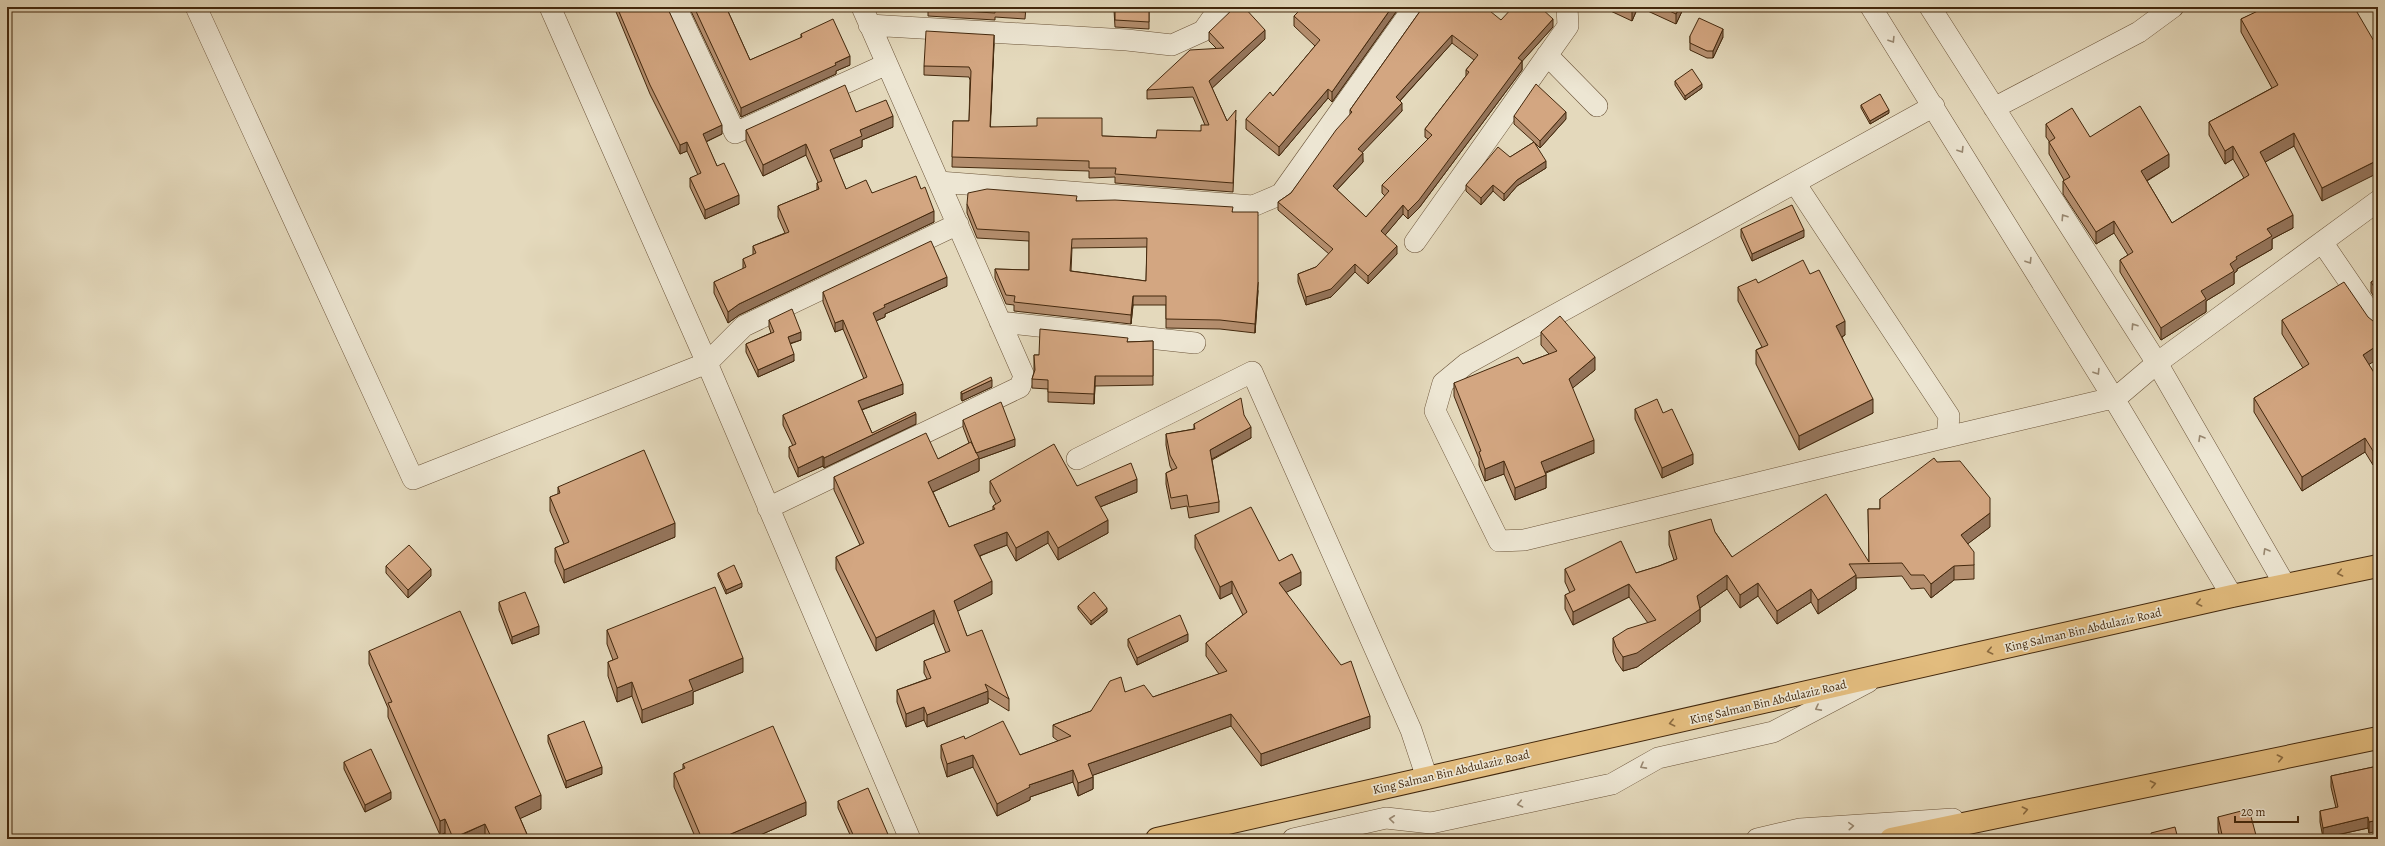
<svg xmlns="http://www.w3.org/2000/svg" width="2385" height="846" font-family="Alegreya,serif">
<rect width="100%" height="100%" fill="#e4d9bc"/>
<filter id="stains"><feTurbulence type="fractalNoise" baseFrequency=".005" numOctaves="4"/><feColorMatrix values="0 0 0 0 .2 0 0 0 0 .09 0 0 0 0 .02 0 0 0 .5 -.17"/></filter>
<radialGradient id="worn" r=".72"><stop offset=".6" stop-color="#630" stop-opacity="0"/><stop offset="1" stop-color="#630" stop-opacity=".3"/></radialGradient>
<g fill="none" stroke-linecap="round" stroke-linejoin="round">
<defs>
<path id="minor" d="M196 7 413 479 707 363 744 326 958 224
M550 7 707 363 910 839
M676 7 735 133 887 64
M1871 7 2113 397 2232 596
M1930 7 2157 363 2285 585
M869 25 1127 40 1172 45 1203 31 1220 7
M1547 55 1597 106
M1994 108 2139 32 2173 7
M939 182 1253 206 1281 194 1414 7
M1795 183 1949 416 1947 437 1524 540 1499 541 1435 411 1443 383 1466 364 1934 106
M1415 242 1568 26 1567 7
M2322 242 2378 324
M1000 322 1195 343
M1947 437 2117 397 2157 363 2378 201
M1077 459 1252 372 1411 730 1427 778
M768 508 1020 387 1024 376 862 7
M1293 839 1386 818 1431 823 1612 784 1658 758 1773 732 1868 682
M1757 839 1800 829 1953 819"/>
<path id="major" d="M1157 839 2232 596 2378 566
M1891 839 2378 738"/>
</defs>
<!-- minor casing -->
<use href="#minor" stroke="#6b5439" stroke-width="22"/>
<!-- major casing -->
<use href="#major" stroke="#43280d" stroke-width="24"/>
<!-- minor -->
<use href="#minor" stroke="#ede6d3" stroke-width="21"/>
<!-- major -->
<use href="#major" stroke="#e2bc7e" stroke-width="22"/>
</g>
<!-- wall -->
<path fill="#b58f6f" stroke="#43280d" fill-rule="evenodd" d="M614 7H667L722 134 706 142 717 166 739 204 705 219 690 187V178L698 175 687 151 680 154 650 94Z
M689 7H726L750 60 801 38V34L850 65 836 71V74L741 117Z
M928 7H1149V29L1115 27 1114 10 1026 7 1025 19 995 17V20L928 16Z
M1396 7V12L1332 102 1328 98 1279 156 1246 129V119L1273 96 1315 46 1294 26V16Z
M1423 7 1501 20 1553 27 1522 61V70L1419 208 1408 219 1403 214 1385 235 1397 254 1368 284 1355 272 1331 297 1306 305 1298 282V274L1316 267 1329 254 1278 210V202L1291 193 1350 115V110ZM1452 43 1474 60 1466 70V76L1425 129V137L1428 139 1382 185V193L1385 196 1366 217 1337 190 1363 162 1362 152 1402 111 1400 101Z
M1602 7H1638L1632 21Z
M1639 7H1684L1676 24Z
M2264 7H2354L2322 201 2294 146 2265 162 2293 228 2272 239V249L2237 269V271L2234 273V284L2206 301V312L2161 340 2120 272V260L2128 255 2114 233 2096 244 2063 194V181L2064 180 2049 154V141L2046 137V124L2090 137 2169 167 2147 181 2172 223 2244 178 2233 159 2225 164 2209 135V122L2272 88 2241 32V19L2264 9Z
M1209 32 1265 39 1212 88 1227 121 1236 120 1233 192 1115 183V177L1089 178V171L952 167 953 121H969L970 80 969 77 924 75V66L994 44 990 127 1102 136 1156 138 1201 131 1205 125 1193 97 1147 99V90L1216 48 1209 41Z
M1690 36 1723 37 1713 58H1707L1690 50Z
M1675 81 1702 88 1685 100 1675 85Z
M1861 105 1889 113 1870 124 1861 108Z
M856 112 893 127 862 140V147L833 159 846 189 872 193 921 189 934 222 739 315 728 323 714 293V282L743 269V259L753 255V246L785 233 778 217V206L817 190V183L818 182 806 155 763 176 746 141V130Z
M1514 116 1566 119 1540 148 1535 143 1546 168 1517 186 1504 201 1493 191 1481 205 1466 191V185L1534 142 1514 124Z
M1077 201 1233 212 1258 291 1255 333 1220 329 1166 328V305H1133L1131 324 1014 311V305L1006 304 995 278V269L1029 270V241L977 238 967 213V204ZM1147 247 1146 281 1071 271 1072 248Z
M1741 229 1804 237 1752 261 1741 237Z
M1810 274 1845 335 1842 337 1873 413 1799 450 1756 364V350L1762 347 1738 301V287Z
M2378 278V303L2371 292V282Z
M947 286 885 314V317L876 321 903 394 862 410 872 433 916 424 824 468 823 466 798 477 789 457V447L793 446 783 425V415L864 379 843 329 835 332 823 302V292Z
M2368 317 2369 365 2378 379V462L2373 465 2365 452 2302 491 2254 412V398L2303 368 2282 334V320Z
M769 320 801 340 790 344 794 361 758 377 746 352V344L771 333 769 327Z
M1541 332 1595 370 1572 388 1594 453 1546 473V488L1515 500 1504 474 1485 481 1479 465V459L1454 396V383L1523 364 1549 354 1541 345Z
M1153 341V385L1095 386 1094 404 1048 402V389L1032 388V379L1034 372V355H1039L1128 342Z
M992 387 962 401 961 399V392Z
M1635 409 1663 413 1693 464 1662 478 1635 419Z
M1244 415 1251 438 1212 460 1219 502V512L1189 518 1187 506 1171 509 1166 484V473L1172 470 1170 466 1166 445V434L1194 429V424Z
M963 420 1015 446 979 459V471L933 492 949 527 993 510V506L996 504 990 493V481L1077 486 1137 492 1100 507 1108 533 1058 560 1048 543 1016 561 1007 545 980 556 992 594 957 611 967 636 1009 699V711L988 698V703L927 727 924 720 906 727 897 702V690L927 679 924 673V661L946 653 934 623 876 651 836 569V557L860 545 834 490V477L938 459 969 443 963 427Z
M558 487 675 537 564 583 555 562V548L564 544 550 511V497L558 494Z
M1880 499 1990 527 1967 544 1974 565V579L1954 580 1931 598 1924 588 1911 589 1902 576 1856 578V589L1818 614 1811 602 1777 624 1758 596 1740 608 1727 589 1700 608V622L1637 667 1623 671 1616 661 1613 652V638L1648 623 1629 597 1573 625 1565 609V595L1570 593 1565 582V569L1636 573 1659 566 1674 560 1669 545V531L1715 532 1732 557 1869 561 1868 509H1880Z
M1195 535 1279 561 1301 585 1286 592 1370 728 1261 766 1231 726 1093 775V789L1078 796 1073 782 1030 797V800L997 816 973 767 947 777 941 758V745L965 739 1020 755 1058 741 1053 737V725L1091 711 1125 692 1153 697 1219 674 1206 656V643L1243 615 1232 593 1220 599 1195 548Z
M386 566 431 576 408 598 386 573Z
M718 573 742 587 726 594 718 576Z
M499 602 539 634 512 644 499 610Z
M1078 606 1107 612 1091 625 1078 609Z
M607 630 743 672 693 692V704L642 723 632 696 617 702 608 676V662L613 660 607 644Z
M1128 639 1188 641 1137 665 1128 646Z
M369 651 541 809 520 818 529 839H486L485 838 483 839H447L445 833 440 835 388 717V708L369 664Z
M548 735 602 774 566 788 548 742Z
M344 762 391 799 365 812 344 769Z
M683 764 806 815 751 839H696L674 787V773L683 769Z
M2378 766 2369 833 2368 828 2323 838 2320 822V811L2336 808 2331 787V776Z
M838 801 890 839H852L838 808Z
M2218 817 2257 839H2220L2218 830Z"/>
<!-- shaded-wall -->
<path fill="#94745a" stroke="#43280d" d="M1392 7H1396V12L1332 102V92Z
M1634 7H1638L1632 21V11Z
M1680 7H1684L1676 24V14Z
M1739 7H1744L1739 9Z
M1553 19V27L1518 66V58Z
M1723 29V37L1713 58V51Z
M1265 30V39L1209 91V81Z
M994 35V44L990 136V127Z
M1452 35V43L1396 105V97Z
M850 56V65L836 71V74L741 117V108Z
M1522 61V70L1419 208 1408 219V211Z
M1702 84V88L1685 100V96Z
M1328 89V98L1279 156V147Z
M1402 103V111L1358 157V149Z
M1889 110V113L1870 124V121Z
M1566 112V119L1540 148V141Z
M893 116V127L862 140V147L830 160V150L860 130Z
M722 125V134L703 143V134Z
M2294 133V146L2260 165V152Z
M687 142V151L680 154V145Z
M806 144V155L763 176V165Z
M2233 146V159L2225 164V151Z
M1363 153V162L1333 194V186Z
M2169 154V167L2141 184V171Z
M2378 160V173L2322 201V188Z
M1546 161V168L1517 186 1504 201V194L1517 180Z
M1493 185V191L1481 205V198Z
M739 195V204L705 219V210Z
M1403 205V214L1381 240V231Z
M934 211V222L739 315 728 323V312L739 304Z
M2293 215V228L2272 239V249L2237 269V271L2234 273V284L2206 301V312L2161 340V328L2201 291 2236 257 2267 229Z
M2114 221V233L2096 244V232Z
M1804 230V237L1752 261V254Z
M1397 246V254L1368 284V276Z
M1355 264V272L1331 297 1306 305V297Z
M947 277V286L885 314V317L873 322V313L884 305Z
M1258 282V291L1255 333V324Z
M1133 296V305L1131 324V315Z
M843 320V329L835 332V323Z
M1845 321V335L1836 340V326Z
M2378 323V337L2375 325Z
M801 332V340L788 344V337Z
M2378 345V359L2363 368V355Z
M794 354V361L758 377V370Z
M1595 357V370L1569 391V379Z
M1095 376V386L1094 404V394Z
M992 380V387L962 401V394Z
M903 384V394L858 411V401Z
M1873 399V413L1799 450V436Z
M916 414V424L824 468V458Z
M1251 427V438L1210 460V450Z
M2365 438V452L2302 491V477Z
M1015 439V446L979 459V471L928 494V482L976 453Z
M1594 440V453L1541 474V462Z
M2378 448V462L2373 465V451Z
M1693 454V464L1662 478V468Z
M823 456V466L798 477V468Z
M1504 461V474L1485 481V469Z
M1546 475V488L1515 500V488Z
M1137 479V492L1095 509V497Z
M1990 513V527L1961 549V535Z
M1108 520V533L1058 560V548Z
M675 523V537L564 583V570Z
M1048 531V543L1016 561V548Z
M1007 532V545L974 558V545Z
M1954 566V580L1931 598V584Z
M431 569V576L408 598V590Z
M1301 572V585L1279 596V583Z
M1727 575V589L1697 610V596Z
M1856 575V589L1818 614V600Z
M992 581V594L954 613V601Z
M1232 581V593L1220 599V587Z
M742 583V587L726 594V590Z
M1758 583V596L1740 608V595Z
M1629 584V597L1573 625V612Z
M1811 589V602L1777 624V611Z
M1107 608V612L1091 625V621Z
M1700 609V622L1637 667 1623 671V657Z
M934 610V623L876 651V638Z
M539 626V634L512 644V637Z
M1188 634V641L1137 665V658Z
M743 658V672L693 692V704L642 723V710L689 680Z
M632 682V696L617 702V688Z
M988 691V703L927 727V715Z
M924 707V720L906 727V714Z
M1231 714V726L1088 777V764Z
M1370 716V728L1261 766V754Z
M973 755V767L947 777V764Z
M602 767V774L566 788V781Z
M1073 770V782L1030 797V800L997 816V804L1029 785Z
M1093 777V789L1078 796V783Z
M391 792V799L365 812V805Z
M541 795V809L515 821V807Z
M806 802V815L751 839H719Z
M2368 817V828L2323 838V828Z
M445 819V833L440 835V821Z
M2378 820V831L2369 833V822Z
M485 824V838L483 839H453Z"/>
<!-- building -->
<path fill="#d3a681" stroke="#43280d" fill-rule="evenodd" d="M617 7H667L722 125 703 134 717 166 724 163 739 195 705 210 690 178 701 173 687 142 680 145 650 85Z
M694 7H726L750 60 802 37 801 34 833 19 850 56 835 63 836 65 741 108Z
M928 7H1026L1025 12 995 10V13L928 9Z
M1115 7H1149V22L1115 20Z
M1235 7H1244L1265 30 1209 81 1227 121 1236 110 1233 183 1115 174 1116 168H1089V161L952 157 953 121H969L971 71 969 67 924 66 926 31 994 35 990 127 1037 126V118H1102V136L1156 138 1157 130 1201 131V125H1209L1193 87 1147 90 1190 50 1224 48 1209 32Z
M1303 7H1392L1332 92 1328 89 1279 147 1246 119 1270 92 1273 96 1320 40 1294 16Z
M1423 7H1485L1501 20 1513 7H1540L1553 19 1518 58 1522 61 1419 200 1408 211 1403 205 1381 231 1397 246 1368 276 1355 264 1331 289 1306 297 1298 274 1316 267 1333 249 1278 202 1291 193 1336 130 1352 112 1350 110ZM1452 35 1478 55 1466 70 1469 72 1425 129 1432 135 1382 185 1389 191 1366 217 1333 186 1363 153 1358 149 1402 103 1396 97Z
M1624 7H1634L1632 11Z
M1661 7H1680L1676 14Z
M2264 7H2354L2378 48V160L2322 188 2294 133 2260 152 2293 215 2267 229 2272 236 2236 257 2237 259 2230 264 2234 271 2201 291 2206 299 2161 328 2120 260 2133 252 2114 221 2096 232 2063 181 2070 177 2049 142 2055 138 2046 124 2072 108 2090 137 2140 106 2169 154 2141 171 2172 223 2249 175 2233 146 2225 151 2209 122 2278 85 2241 19 2264 8Z
M1699 18 1723 29 1713 51H1707L1690 43V36Z
M1692 69 1702 84 1685 96 1675 81Z
M1536 84 1566 112 1540 141 1514 116Z
M845 85 856 112 886 100 893 116 860 130 862 136 830 150 846 189 866 180 872 193 916 176 921 189 925 187 934 211 739 304 728 312 714 282 746 267 743 259 756 253 753 246 789 232 778 206 819 189 817 183 822 181 806 144 763 165 746 130Z
M1880 94 1889 110 1870 121 1861 105Z
M1534 142 1546 161 1517 180 1504 194 1493 185 1481 198 1466 185 1498 147 1510 157Z
M987 189 1077 196 1076 201 1115 200 1233 207 1232 212H1258V282L1255 324 1220 320 1166 319V296H1133L1131 315 1014 302 1015 296 1006 295 995 269 1029 270V232L977 229 967 204 968 193ZM1147 238 1146 281 1070 271 1072 239Z
M1792 205 1804 230 1752 254 1741 229Z
M931 241 947 277 884 305 885 307 873 313 903 384 858 401 872 433 915 412 916 414 824 458 823 456 798 468 789 447 796 444 783 415 867 377 843 320 835 323 823 292Z
M1803 260 1810 274 1819 270 1845 321 1836 326 1873 399 1799 436 1756 350 1768 345 1738 287 1756 279 1758 283Z
M2378 278V293L2371 282Z
M2344 282 2368 317 2373 321H2378V323L2375 325 2378 329V345L2363 355 2378 379V448L2373 451 2365 438 2302 477 2254 398 2309 364 2282 320Z
M792 309 801 332 788 337 794 354 758 370 746 344 774 332 769 320Z
M1560 316 1595 357 1569 379 1594 440 1541 462 1546 475 1515 488 1504 461 1485 469 1479 452 1481 451 1454 383 1518 357 1523 364 1557 351 1541 332Z
M1040 329 1128 338 1127 342 1153 341V376H1095L1094 394 1048 392V380L1032 379 1035 370 1034 355H1039Z
M991 377 992 380 962 394 961 392Z
M1241 398 1244 415 1251 427 1210 450 1219 502 1189 507 1187 495 1171 498 1166 473 1177 468 1170 455 1166 434 1195 429 1194 424Z
M1657 399 1663 413 1672 409 1693 454 1662 468 1635 409Z
M1001 402 1015 439 976 453 963 420Z
M926 433 938 459 971 442 979 458 928 482 949 527 995 509 993 506 1001 501 990 481 1054 444 1077 486 1131 463 1137 479 1095 497 1108 520 1058 548 1048 531 1016 548 1007 532 974 545 992 581 954 601 967 636 982 630 1009 699 985 684 988 691 927 715 924 707 906 714 897 690 931 678 924 661 950 651 934 610 876 638 836 557 864 543 834 477Z
M644 450 675 523 564 570 555 548 569 542 550 497 560 493 558 487Z
M1934 458 1937 462 1960 461 1990 498V513L1961 535 1974 552V565L1954 566 1931 584 1924 575H1911L1902 563 1849 564 1856 575 1818 600 1811 589 1777 611 1758 583 1740 595 1727 575 1697 596 1700 609 1637 653 1623 657 1616 647 1613 638 1627 629 1656 620 1629 584 1573 612 1565 595 1575 590 1565 569 1621 541 1636 573 1659 566 1677 559 1669 531 1711 519 1715 532 1732 557 1826 494 1869 562 1868 509H1880V499Z
M1251 507 1279 561 1292 554 1301 572 1279 583 1341 665 1351 661 1370 716 1261 754 1231 714 1088 764 1093 777 1078 783 1073 770 1029 785 1030 787 997 804 973 755 947 764 941 745 964 736 965 739 1003 721 1020 755 1071 736 1053 725 1091 711 1110 681 1121 677 1125 692 1144 685 1153 697 1227 671 1206 643 1247 612 1232 581 1220 587 1195 535Z
M409 545 431 569 408 590 386 566Z
M734 565 742 583 726 590 718 573Z
M715 587 743 658 689 680 693 690 642 710 632 682 617 688 608 662 618 658 607 630Z
M525 592 539 626 512 637 499 602Z
M1094 592 1107 608 1091 621 1078 606Z
M460 611 541 795 515 807 529 839H492L485 824 453 838 445 819 440 821 388 703 392 702 369 651Z
M1180 615 1188 634 1137 658 1128 639Z
M584 721 602 767 566 781 548 735Z
M773 726 806 802 719 839H702L674 773 685 768 683 764Z
M371 749 391 792 365 805 344 762Z
M2378 766V820L2369 822 2368 817 2323 828 2320 811 2338 807 2331 776Z
M868 788 890 839H855L838 801Z
M2249 809 2257 839H2223L2218 817Z
M2175 827 2178 839H2152L2151 833Z"/>
<!-- one-way arrows -->
<defs><path id="oneway-chevron" d="M-2-3.5L2.5 0L-2 3.5" fill="none" stroke-width="1.6" stroke-linecap="round" stroke-linejoin="round"/></defs>
<g stroke="#988770">
<use href="#oneway-chevron" transform="translate(1892 40) rotate(58)"/>
<use href="#oneway-chevron" transform="translate(1961 150) rotate(58)"/>
<use href="#oneway-chevron" transform="translate(2064 217) rotate(-123)"/>
<use href="#oneway-chevron" transform="translate(2029 261) rotate(58)"/>
<use href="#oneway-chevron" transform="translate(2134 326) rotate(-123)"/>
<use href="#oneway-chevron" transform="translate(2097 372) rotate(58)"/>
<use href="#oneway-chevron" transform="translate(2201 438) rotate(-120)"/>
<use href="#oneway-chevron" transform="translate(2266 551) rotate(-120)"/>
<use href="#oneway-chevron" transform="translate(1818 708) rotate(152)"/>
<use href="#oneway-chevron" transform="translate(1643 766) rotate(151)"/>
<use href="#oneway-chevron" transform="translate(1520 804) rotate(168)"/>
<use href="#oneway-chevron" transform="translate(1392 819) rotate(-174)"/>
<use href="#oneway-chevron" transform="translate(1851 826) rotate(-4)"/>
</g>
<g stroke="#8b6b40">
<use href="#oneway-chevron" transform="translate(2340 573) rotate(168)"/>
<use href="#oneway-chevron" transform="translate(2199 603) rotate(167)"/>
<use href="#oneway-chevron" transform="translate(1990 651) rotate(167)"/>
<use href="#oneway-chevron" transform="translate(1672 723) rotate(167)"/>
<use href="#oneway-chevron" transform="translate(2280 758) rotate(-12)"/>
<use href="#oneway-chevron" transform="translate(2153 784) rotate(-12)"/>
<use href="#oneway-chevron" transform="translate(2025 810) rotate(-12)"/>
</g>
<g text-anchor="middle" dominant-baseline="central" stroke-width="3.5" stroke-linejoin="round" paint-order="stroke">
<!-- street labels -->
<g font-size="12" fill="#43280d" stroke="#ede6d3">
<text transform="translate(2083 630) rotate(-13)">King Salman Bin Abdulaziz Road</text>
<text transform="translate(1768 702) rotate(-13)">King Salman Bin Abdulaziz Road</text>
<text transform="translate(1451 772) rotate(-13)">King Salman Bin Abdulaziz Road</text>
</g>
</g>
<!-- margin -->
<rect width="2385" height="846" fill="none" stroke="#e4d9bc" stroke-width="24"/>
<rect x="8" y="8" width="2369" height="830" fill="none" stroke="#43280d" stroke-width="2"/>
<rect x="12" y="12" width="2361" height="822" fill="none" stroke="#43280d"/>
<!-- scale -->
<path d="M2235 816v6h63v-6" fill="none" stroke="#43280d" stroke-width="2"/>
<text x="2241" y="816" font-size="12" fill="#43280d" stroke="#ede6d3" stroke-width="3" paint-order="stroke">20 m</text>
<rect width="100%" height="100%" filter="url(#stains)"/>
<rect width="100%" height="100%" fill="url(#worn)"/>
</svg>
